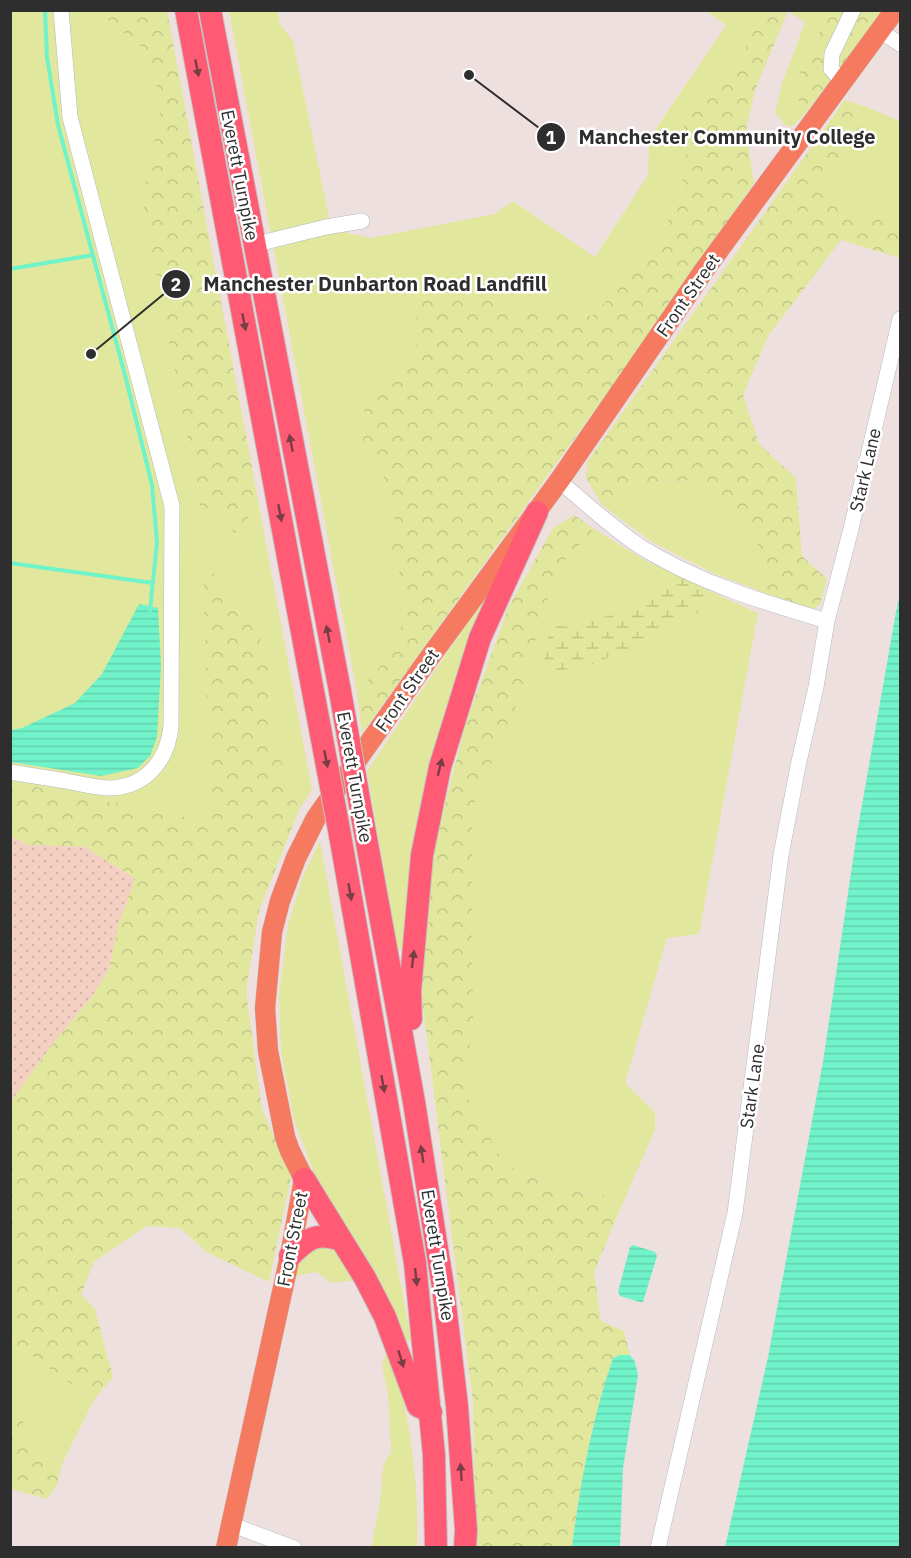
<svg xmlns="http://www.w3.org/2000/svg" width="911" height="1558" font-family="'IBM Plex Sans',sans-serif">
<defs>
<pattern id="forest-crowns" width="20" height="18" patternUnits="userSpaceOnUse" patternTransform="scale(1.5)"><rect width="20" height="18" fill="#e1e79c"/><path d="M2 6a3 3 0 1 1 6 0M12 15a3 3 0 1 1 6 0" fill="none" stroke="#c1c687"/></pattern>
<pattern id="wetland-marsh" width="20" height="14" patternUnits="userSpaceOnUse" patternTransform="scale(1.5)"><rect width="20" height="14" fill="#e1e79c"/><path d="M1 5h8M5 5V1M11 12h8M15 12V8" fill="none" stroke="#c1c687"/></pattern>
<pattern id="sand-dots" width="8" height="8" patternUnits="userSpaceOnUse" patternTransform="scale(1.5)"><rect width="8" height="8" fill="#f4d0c3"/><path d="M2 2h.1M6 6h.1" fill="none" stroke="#d2b3a8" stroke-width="1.8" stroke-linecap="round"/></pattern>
<pattern id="water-rules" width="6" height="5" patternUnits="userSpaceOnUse" patternTransform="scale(1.5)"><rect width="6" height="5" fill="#71f3ca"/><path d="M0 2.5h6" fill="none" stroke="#62d1ae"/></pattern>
</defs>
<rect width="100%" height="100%" fill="#efe0e0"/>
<!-- grass -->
<path fill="#e1e79c" d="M10 11H106L108 20 146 51 162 105 142 199 201 509 218 511 247 529 249 505 257 495 312 790 299 810 269 729 268 664 259 635 227 600 211 571H203L210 822 11 782Z
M229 11H278L280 24 293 41 329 217 348 233 371 238 495 214 513 201 595 257 648 175 649 139 726 25 706 11H830L801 69 795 98 808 110 792 127 785 125 775 112 783 81 805 22 788 11 756 22 742 57 683 123 686 150 680 202 635 272 592 316 510 307 432 273 422 340 365 396 362 446 383 475 396 516 383 545 398 564 406 614 390 655 357 693Z
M867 107 897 120 900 124V208L897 220 837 206 822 184 858 130Z
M695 480 725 498 755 525 765 593 715 574 652 542 602 505 631 483Z
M594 529 648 562 681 577 627 610 571 627 551 625 543 674 637 645 652 632 698 613 712 592 758 613 699 934 667 938 625 1083 655 1112V1130L618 1214 611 1197 562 1190 505 1165 463 1092 473 1021 472 809 517 704 556 569Z
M496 581 477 630 405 949 398 950 367 771Z
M320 841 411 1340 406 1342 384 1290 314 1173 294 1120 281 1051 279 994 288 925 302 879Z
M329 1244 342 1251 357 1280 332 1283 316 1272 296 1276 301 1255Z
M11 1341 94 1400 63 1462 25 1442 22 1417H11Z
M388 1346C410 1410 419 1479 417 1547L371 1548 380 1504 383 1466 391 1452 388 1395 382 1365Z"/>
<!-- forest -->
<path fill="url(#forest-crowns)" d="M106 11H167L257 495 249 505 247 529 234 533 218 511 201 510 142 199 162 104 146 51 108 20Z
M788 11 755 90 746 131 754 183 653 329 362 733 357 693 390 655 406 614 398 564 383 545 396 516 383 475 362 446 365 396 422 340 410 291 432 273 510 307 592 316 635 272 680 202 686 150 683 123 742 57 756 21Z
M830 11H882L808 110 795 98 801 69Z
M845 100 867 107 858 130 822 184 837 206 896 220 900 208V258L841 240 768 336 743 395 759 444 796 478 802 556 827 579 820 604 814 609 765 593 755 525 725 498 695 480 631 483 602 505 586 478 588 461Z
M574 515 594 529 556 570 517 704 472 809 473 1021 464 1092 505 1165 562 1190 612 1197 618 1214 594 1272 601 1321 624 1331 630 1355H620L613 1358C592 1419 580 1484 572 1547L476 1548 473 1403 421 992 432 856 465 726 509 606 553 528Z
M203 571H212L227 600 259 635 268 664 269 729 299 810 259 911 246 991 262 1109 291 1177 269 1282 206 1252 180 1228 147 1226 94 1262 81 1294 95 1309 113 1377 94 1400 11 1341 10 1101 57 1038 91 998 109 969 118 926 135 879 85 847 29 845 11 837V782L210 822Z
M11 1417H22L26 1442 63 1462 57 1485 47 1499 11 1489Z"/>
<!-- wetland -->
<path fill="url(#wetland-marsh)" d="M681 577 712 592 698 613 652 632 637 645 593 664 542 674 550 625 571 627 627 610Z"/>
<!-- sand -->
<path fill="url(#sand-dots)" d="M11 837 29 845 85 847 135 879 118 926 109 969 91 998 57 1038 11 1101Z"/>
<!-- water -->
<path fill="url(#water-rules)" d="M900 594V1547H725L768 1357 823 1062 856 839 896 612Z
M139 604 158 608 161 666 157 737 150 756 138 768 101 776 11 762V730L22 728 75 703 102 674Z
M633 1245 655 1252 657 1256 643 1302H640L620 1296 618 1292 630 1247Z
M620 1355H630L635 1362 638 1375 623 1468 620 1547H572C580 1484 592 1419 613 1358Z"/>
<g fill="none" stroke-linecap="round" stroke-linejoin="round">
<!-- stream -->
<path stroke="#71f3ca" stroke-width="4" d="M45 10 47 57 58 125 126 379 152 485 157 542 150 611
M10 269 93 255
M10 563 153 583"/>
<defs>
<path id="minor" d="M880 31 900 44
M842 81 831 69 832 54 853 10
M253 245 326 227 362 221
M559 481C586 503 612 528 641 547 699 583 763 602 827 621
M10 772C29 775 48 778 66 781 81 784 97 788 112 788 147 786 168 759 171 726L172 506 70 117 61 10
M230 1524 294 1548
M658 1548 735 1213 781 855 798 766 816 687 827 621 851 529 900 319"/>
<path id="major" d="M226 1548 290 1256 304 1179 290 1151 285 1137 268 1051 265 1008 272 932 280 901 296 858 316 818 427 661 559 481 705 269 895 10"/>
<path id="highway" d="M186 10 315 702
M210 10 340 691
M362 816 414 1102 443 1287 457 1406 466 1530 465 1548
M340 835 415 1263 434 1455 436 1548
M411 1019 410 991 422 855 440 767 480 638 537 512
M304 1179 365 1278 385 1317 418 1406 431 1412
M290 1256C308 1238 316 1232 341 1240"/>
</defs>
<!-- minor casing -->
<use href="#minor" stroke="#b0babe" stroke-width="16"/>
<!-- major casing -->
<use href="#major" stroke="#c4c4c4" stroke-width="21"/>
<!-- highway casing -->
<use href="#highway" stroke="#c4c4c4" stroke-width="24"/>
<!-- minor -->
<use href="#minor" stroke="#fff" stroke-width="15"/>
<!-- major -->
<use href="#major" stroke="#f67a5f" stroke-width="20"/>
<!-- highway -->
<use href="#highway" stroke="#ff5b74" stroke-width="22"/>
<defs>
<path id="highway-bridge" d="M340 691 362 816
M315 702 340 835"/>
</defs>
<!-- highway-bridge casing -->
<use href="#highway-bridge" stroke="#c4c4c4" stroke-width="24" stroke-linecap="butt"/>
<!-- highway-bridge -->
<use href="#highway-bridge" stroke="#ff5b74" stroke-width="22"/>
</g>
<!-- one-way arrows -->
<defs><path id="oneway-solid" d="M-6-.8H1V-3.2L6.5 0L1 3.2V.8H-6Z" transform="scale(1.5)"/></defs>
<g fill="#773e46">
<use href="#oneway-solid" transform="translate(197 68) rotate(79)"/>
<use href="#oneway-solid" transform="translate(244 322) rotate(79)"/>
<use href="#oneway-solid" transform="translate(291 443) rotate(-101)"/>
<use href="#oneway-solid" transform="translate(280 513) rotate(79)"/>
<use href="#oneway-solid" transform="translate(328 634) rotate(-101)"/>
<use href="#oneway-solid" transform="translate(326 759) rotate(79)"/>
<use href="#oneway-solid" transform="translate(440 767) rotate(-76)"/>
<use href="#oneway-solid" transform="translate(350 892) rotate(80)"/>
<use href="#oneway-solid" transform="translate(413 959) rotate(-83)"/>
<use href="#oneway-solid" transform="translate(383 1084) rotate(80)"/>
<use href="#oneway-solid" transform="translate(422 1154) rotate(-99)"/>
<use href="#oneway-solid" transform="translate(416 1277) rotate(84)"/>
<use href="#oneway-solid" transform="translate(401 1359) rotate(73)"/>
<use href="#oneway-solid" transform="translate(461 1472) rotate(-94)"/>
</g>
<g text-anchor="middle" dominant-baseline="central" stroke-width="5" stroke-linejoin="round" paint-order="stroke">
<!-- street labels -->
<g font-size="18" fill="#2e2e2e" stroke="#fff">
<text transform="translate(240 175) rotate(79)">Everett Turnpike</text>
<text transform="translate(688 295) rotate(-55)">Front Street</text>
<text transform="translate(865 470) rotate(-77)">Stark Lane</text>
<text transform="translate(407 690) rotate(-55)">Front Street</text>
<text transform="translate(355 777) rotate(80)">Everett Turnpike</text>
<text transform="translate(752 1086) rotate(-82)">Stark Lane</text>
<text transform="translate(292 1239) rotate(-79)">Front Street</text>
<text transform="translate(438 1255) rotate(81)">Everett Turnpike</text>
</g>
</g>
<!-- callouts -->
<path fill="none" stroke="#2e2e2e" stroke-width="2" d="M469 75L551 137M91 354L176 284"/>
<g fill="#2e2e2e" stroke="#fff" stroke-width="2">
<circle cx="469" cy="75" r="6"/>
<circle cx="91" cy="354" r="6"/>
<circle cx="551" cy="137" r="15"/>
<circle cx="176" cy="284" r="15"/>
</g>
<g font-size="18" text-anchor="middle" font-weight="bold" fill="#fff">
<text x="551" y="144">1</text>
<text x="176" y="291">2</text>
</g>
<g font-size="20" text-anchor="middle" font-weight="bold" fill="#2e2e2e" stroke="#fff" stroke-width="5" stroke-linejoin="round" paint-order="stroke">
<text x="727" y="144">Manchester Community College</text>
<text x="375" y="291">Manchester Dunbarton Road Landfill</text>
</g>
<!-- border -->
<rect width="911" height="1558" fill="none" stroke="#2e2e2e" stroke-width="24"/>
</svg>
